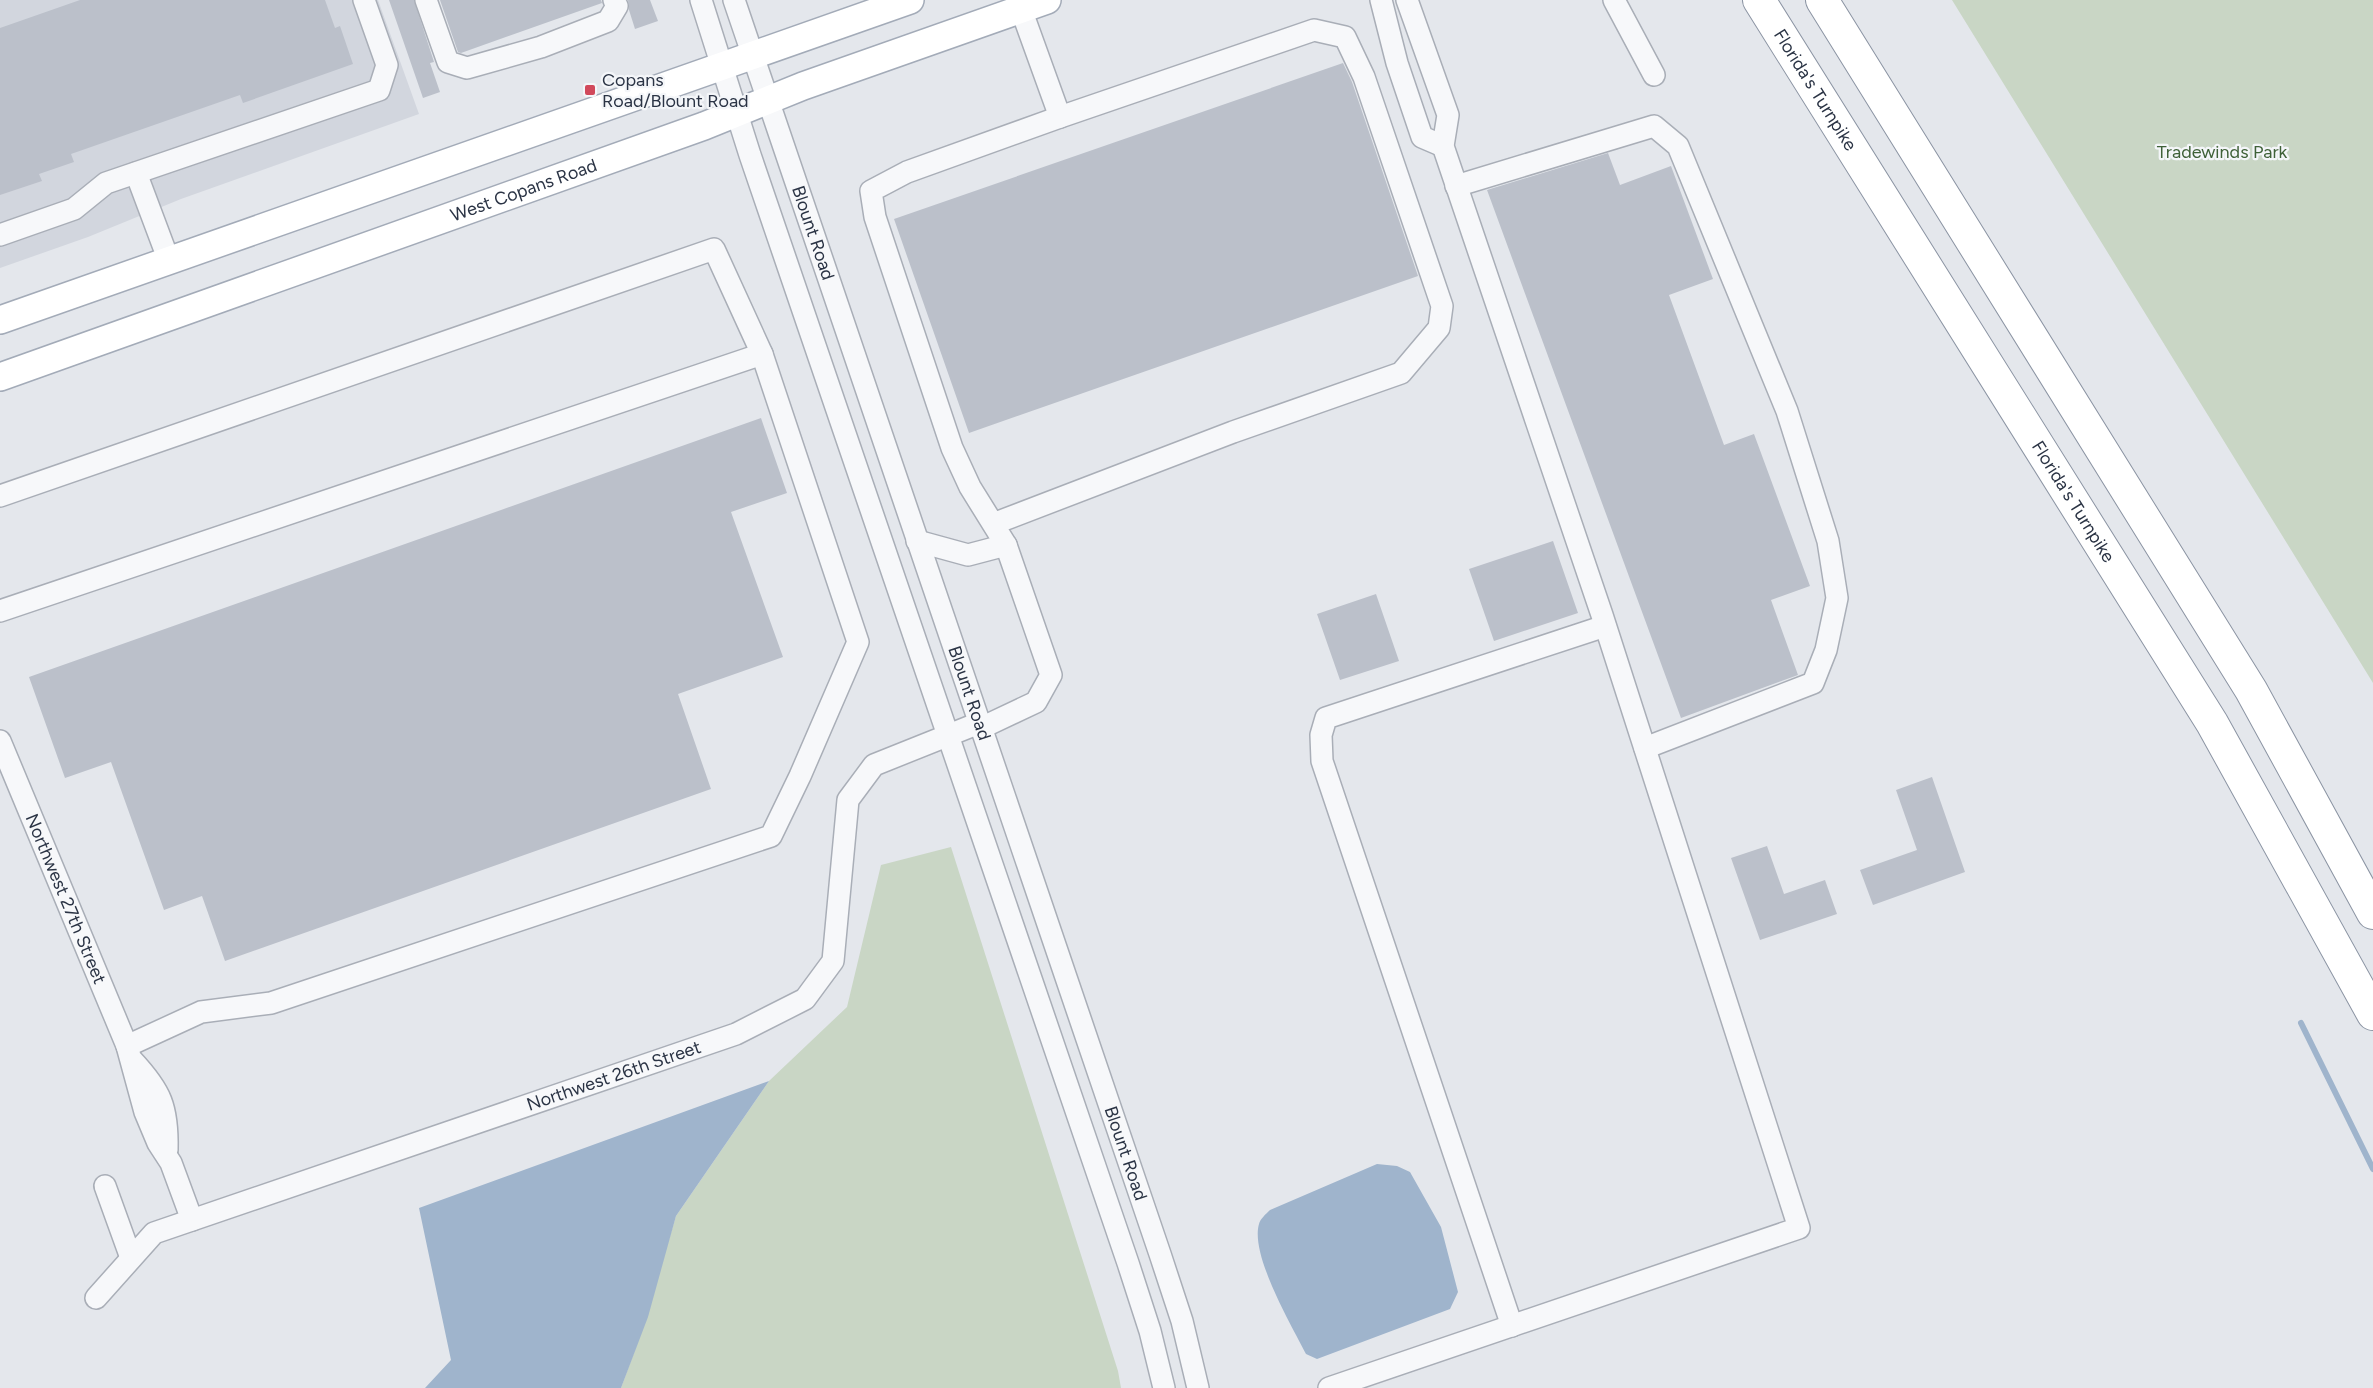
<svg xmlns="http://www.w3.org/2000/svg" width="2373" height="1388" font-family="Figtree,sans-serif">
<rect width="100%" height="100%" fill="#e4e7ec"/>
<!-- built -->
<path fill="#d2d6de" d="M0 0H378L419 114 181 199 88 237 0 268Z"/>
<!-- green -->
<path fill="#c9d6c5" d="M1952 0H2373V683Z
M951 847 1118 1371 1121 1388H621L640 1336 676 1216 769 1081 847 1007 881 865Z"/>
<!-- water -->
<path fill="#9fb4cc" d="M769 1081 676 1216 648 1317 621 1388H425L451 1360 419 1208Z
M1377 1164 1397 1166 1410 1172 1441 1227 1458 1292 1450 1309 1317 1359 1306 1354C1291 1324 1250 1255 1259 1224 1260 1219 1266 1214 1270 1210Z"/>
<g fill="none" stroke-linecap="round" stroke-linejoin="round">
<!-- stream -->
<path stroke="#9fb4cc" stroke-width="6" d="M2301 1023 2373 1169"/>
</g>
<!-- building -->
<path fill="#bbc0ca" d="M80 0H325L335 28 340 26 353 64 243 103 240 95 71 154 74 162 39 174 42 181 0 195V28Z
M389 0H414L434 62 430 63 440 92 423 98Z
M440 0H601L602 3 461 53 458 52Z
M628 0H650L658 21 635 29 629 10Z
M1343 63 1352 82 1418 276 969 433 894 219Z
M1608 153 1620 185 1671 166 1713 279 1669 295 1724 445 1754 434 1810 586 1771 600 1798 675 1681 718 1487 190Z
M761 418 787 493 731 512 783 657 678 694 711 789 225 961 202 896 164 910 111 762 65 778 29 677Z
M1553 541 1578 613 1494 641 1469 569Z
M1376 594 1399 661 1340 680 1317 614Z
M1932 777 1965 872 1873 905 1860 870 1917 850 1896 790Z
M1767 846 1784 894 1825 880 1837 914 1760 940 1731 858Z"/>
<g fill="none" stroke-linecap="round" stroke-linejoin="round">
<defs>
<g id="minor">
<path d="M426 0 448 62 467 68 541 47 608 21 617 6 614 0"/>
<path d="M701 0 750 155 1128 1263 1150 1331 1164 1388"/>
<path id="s1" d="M734 0 1160 1254 1182 1321 1198 1388"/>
<path d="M1381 0 1397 63 1422 137 1443 146"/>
<path d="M1614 0 1654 75"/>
<path d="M1021 9 1060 117"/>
<path d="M136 173 169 261"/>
<path d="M1456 186 1654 126 1678 146 1787 411 1828 541 1837 598 1826 650 1813 683 1645 748"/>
<path d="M0 235 74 209 106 183 379 90 387 65 364 0"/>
<path d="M0 496 714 249 762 354 0 611"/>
<path d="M917 541 968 555 1006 545"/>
<path d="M981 728 1036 702 1051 675 1006 545 970 487 952 448 875 217 871 191 907 172 1060 117 1314 30 1345 37 1364 77 1442 306 1439 328 1401 373 1233 432 993 524"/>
<path id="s2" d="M0 741 127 1046 145 1112 158 1143 171 1163 192 1220"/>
<path d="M127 1046 201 1012 271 1003 771 836 800 776 858 642 762 354"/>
<path d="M132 1060C161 1091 168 1107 167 1150"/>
<path d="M105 1186 131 1258"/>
<path id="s3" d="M96 1298 154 1233 736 1034 805 999 833 961 848 800 874 765 979 723"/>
<path d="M1512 1326 1322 761 1321 735 1326 718 1605 626"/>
<path d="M1329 1388 1799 1228 1602 615 1443 146 1448 115 1407 0"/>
</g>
<g id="major">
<path d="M0 320 910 0"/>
<path id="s4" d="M0 377 704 126 803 86 1047 0"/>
</g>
<g id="highway">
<path id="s5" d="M1759 0 2212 723 2373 1014"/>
<path d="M1822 0 2251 690 2373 913"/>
</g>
</defs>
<!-- minor casing -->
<use href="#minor" stroke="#a9aeb7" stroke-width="24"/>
<!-- major casing -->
<use href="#major" stroke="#a3abb8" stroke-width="30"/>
<!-- highway casing -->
<use href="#highway" stroke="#8b94a3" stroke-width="34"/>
<!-- minor -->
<use href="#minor" stroke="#f7f8fa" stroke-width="21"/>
<!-- major -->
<use href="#major" stroke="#fff" stroke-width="27"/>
<!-- highway -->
<use href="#highway" stroke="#fff" stroke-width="32"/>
</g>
<!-- markers -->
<rect fill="#d1495b" stroke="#f4f6f9" stroke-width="2" x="584" y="84" width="12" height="12" rx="3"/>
<g text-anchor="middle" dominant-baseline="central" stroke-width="4.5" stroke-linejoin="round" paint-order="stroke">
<!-- poi labels -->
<g font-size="18" fill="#2b3445" stroke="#f4f6f9" text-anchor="start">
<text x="602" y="80">Copans<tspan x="602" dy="21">Road/Blount Road</tspan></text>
</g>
<!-- street labels -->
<g font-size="18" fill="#2b3445" stroke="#f4f6f9">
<text stroke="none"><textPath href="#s5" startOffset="106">Florida's Turnpike</textPath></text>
<text stroke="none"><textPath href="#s4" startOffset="556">West Copans Road</textPath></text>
<text stroke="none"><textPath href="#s1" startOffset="246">Blount Road</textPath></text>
<text stroke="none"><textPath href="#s5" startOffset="592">Florida's Turnpike</textPath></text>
<text stroke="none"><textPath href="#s1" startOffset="732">Blount Road</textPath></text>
<text stroke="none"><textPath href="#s2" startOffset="171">Northwest 27th Street</textPath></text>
<text stroke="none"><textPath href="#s3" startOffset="573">Northwest 26th Street</textPath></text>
<text stroke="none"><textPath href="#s1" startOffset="1218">Blount Road</textPath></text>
</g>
<!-- park labels -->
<g font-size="18" fill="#3f6138" stroke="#f4f6f9">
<text x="2222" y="152">Tradewinds Park</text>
</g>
</g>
</svg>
